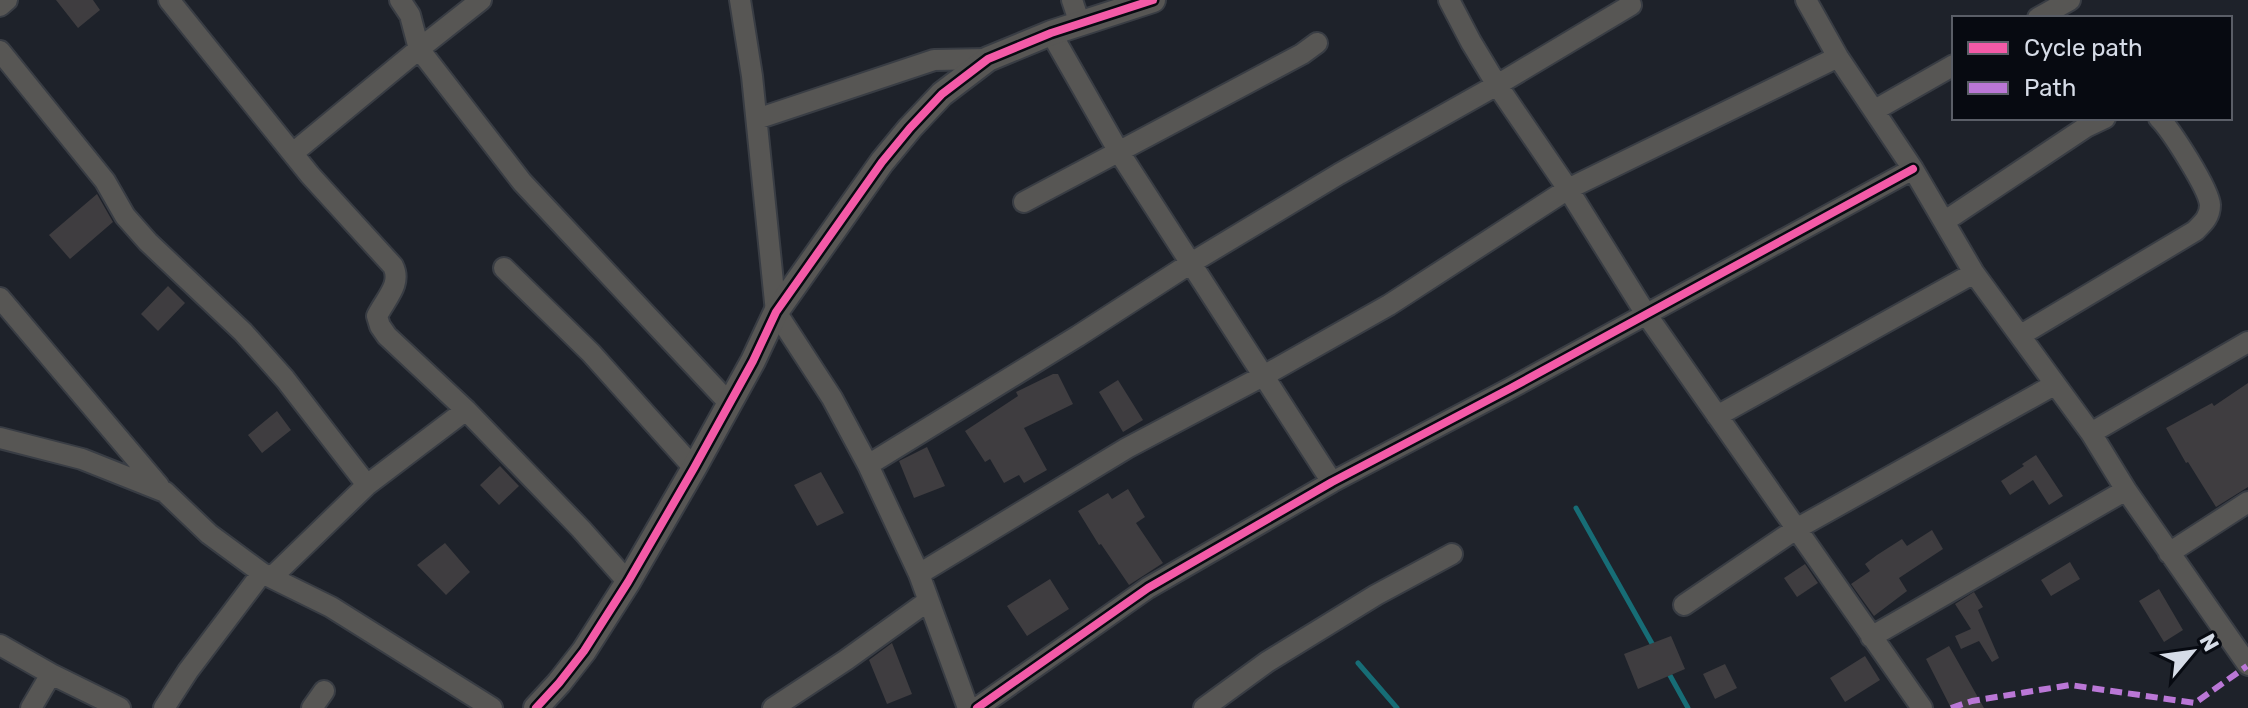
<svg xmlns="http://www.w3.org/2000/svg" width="2248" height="708" font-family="Rubik,sans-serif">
<rect width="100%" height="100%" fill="#1e222a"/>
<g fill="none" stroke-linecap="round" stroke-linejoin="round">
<!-- stream -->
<path stroke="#176d76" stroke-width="5" d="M1576 508 1654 647
M1358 663 1397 708
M1667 670 1688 708"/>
</g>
<!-- building -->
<path fill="#3f3d40" d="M56 0H93L100 10 78 28Z
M97 194 113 222 70 259 49 235Z
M168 286 185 303 158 331 141 314Z
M1053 374H1058L1073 404 1024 428 1047 470 1024 483 1019 475 1004 483 990 459 985 462 965 431 1018 396 1016 392Z
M1118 380 1143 420 1123 432 1099 392Z
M2248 383V487L2216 507 2188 462 2186 463 2166 428 2212 403 2214 406Z
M277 411 291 430 262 453 248 435Z
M927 447 945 486 914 498 899 461Z
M2036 455 2063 496 2049 505 2033 480 2010 495 2001 481 2024 466 2022 464Z
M500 466 519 486 499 505 480 485Z
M821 472 844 513 817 526 794 485Z
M1128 489 1145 517 1136 523 1163 563 1129 585 1101 544 1099 545 1078 511 1108 493 1112 499Z
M1932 530 1943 549 1899 578 1907 591 1874 616 1851 584 1870 571 1865 564 1877 555 1902 539 1907 546Z
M445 543 470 572 446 595 417 565Z
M2070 562 2080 579 2051 596 2041 580Z
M1805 564 1818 583 1797 597 1784 578Z
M1050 579 1069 609 1027 636 1007 606Z
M2159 589 2183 630 2164 642 2139 601Z
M1974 592 1983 607 1978 610 1999 658 1992 662 1979 641 1961 649 1955 636 1971 629 1955 604Z
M1671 636 1685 669 1638 689 1624 654Z
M892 643 912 694 887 704 869 660Z
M1949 646 1984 708H1951L1926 659Z
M1865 656 1880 680 1845 702 1830 678Z
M1725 664 1737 688 1715 699 1703 674Z"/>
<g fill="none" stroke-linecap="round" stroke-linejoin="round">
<defs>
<path id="minor" d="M169 0 310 175 393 266C402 284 386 298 377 316L380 326 387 336 466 410 581 529 628 582
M400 0 410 15 419 49 522 182 729 403
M740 0 752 76 776 312 832 398 868 465 919 574 968 708
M1072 0 1080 24
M1449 0 1471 42 1497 85 1568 189 1646 314 1922 708
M1806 0 1838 57 1913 169 1974 273 2091 433 2126 490 2248 665
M0 6 7 0
M2038 18 2070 0
M1051 33 1119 152 1332 482
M0 51 105 181 125 216 148 242 243 332 285 379 367 485
M1875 110 1954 65
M757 119 934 60 988 59
M293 153 419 49 481 0
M1024 202 1302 54 1317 43
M1945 221 2086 127 2105 118
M504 268 591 353 694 468
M0 298 159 486
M2021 335 2195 231C2203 223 2210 217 2210 205 2209 189 2171 130 2159 118
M1717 416 1974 273
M2091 433 2248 342
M0 438 82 459 165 492 209 534 262 573 331 607 492 708
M868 465 1078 336 1191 263 1339 174 1497 85 1631 5
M2169 553 2248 502
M919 574 1127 448 1265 375 1389 305 1568 189 1838 57
M272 577 367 485 466 410
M1684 605 1796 529 2054 385
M1871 637 2126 490
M0 645 51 674 120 708
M31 708 51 674
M164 708 188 671 262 573
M312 708 324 691
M773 708 846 660 928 601
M977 708 1148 588 1332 482 1511 388 1913 169
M1204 708 1267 662 1376 595 1452 554"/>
<path id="tertiary" d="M536 708 559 683 584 651 628 582 694 468 753 361 776 312 882 162 910 128 942 94 988 59 1051 33 1153 0"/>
</defs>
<!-- minor casing -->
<use href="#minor" stroke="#393d44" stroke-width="24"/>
<!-- tertiary casing -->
<use href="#tertiary" stroke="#393d44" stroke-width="28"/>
<!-- minor -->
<use href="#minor" stroke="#575654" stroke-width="20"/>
<!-- tertiary -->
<use href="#tertiary" stroke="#575654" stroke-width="24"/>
<!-- quiet -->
<path stroke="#ba77d6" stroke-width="6" stroke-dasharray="12 6" stroke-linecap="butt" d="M1951 708 1972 701 2070 685 2195 703 2247 666"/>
<defs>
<path id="cycleway" d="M536 708 559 683 584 651 628 582 694 468 753 361 776 312 882 162 910 128 942 94 988 59 1051 33 1153 0
M977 708 1148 588 1332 482 1511 388 1913 169"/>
</defs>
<!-- cycleway casing -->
<use href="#cycleway" stroke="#070a11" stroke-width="13"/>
<!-- cycleway -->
<use href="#cycleway" stroke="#f35aa7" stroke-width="8"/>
</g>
<!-- legend -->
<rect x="1952" y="16" width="280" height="104" fill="#070a11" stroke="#5a5e67" stroke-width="2"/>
<rect x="1968" y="42" width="40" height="12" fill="#f35aa7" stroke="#5a5e67" stroke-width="2"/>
<text x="2024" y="56" font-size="24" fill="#d6dce7">Cycle path</text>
<rect x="1968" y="82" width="40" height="12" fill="#ba77d6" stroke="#5a5e67" stroke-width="2"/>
<text x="2024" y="96" font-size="24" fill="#d6dce7">Path</text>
<!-- north arrow -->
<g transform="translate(2192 652) rotate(61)" stroke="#070a11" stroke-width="6" paint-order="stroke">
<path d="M0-6L14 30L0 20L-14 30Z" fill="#d6dce7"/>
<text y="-12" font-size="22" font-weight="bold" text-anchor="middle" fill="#d6dce7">N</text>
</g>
</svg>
